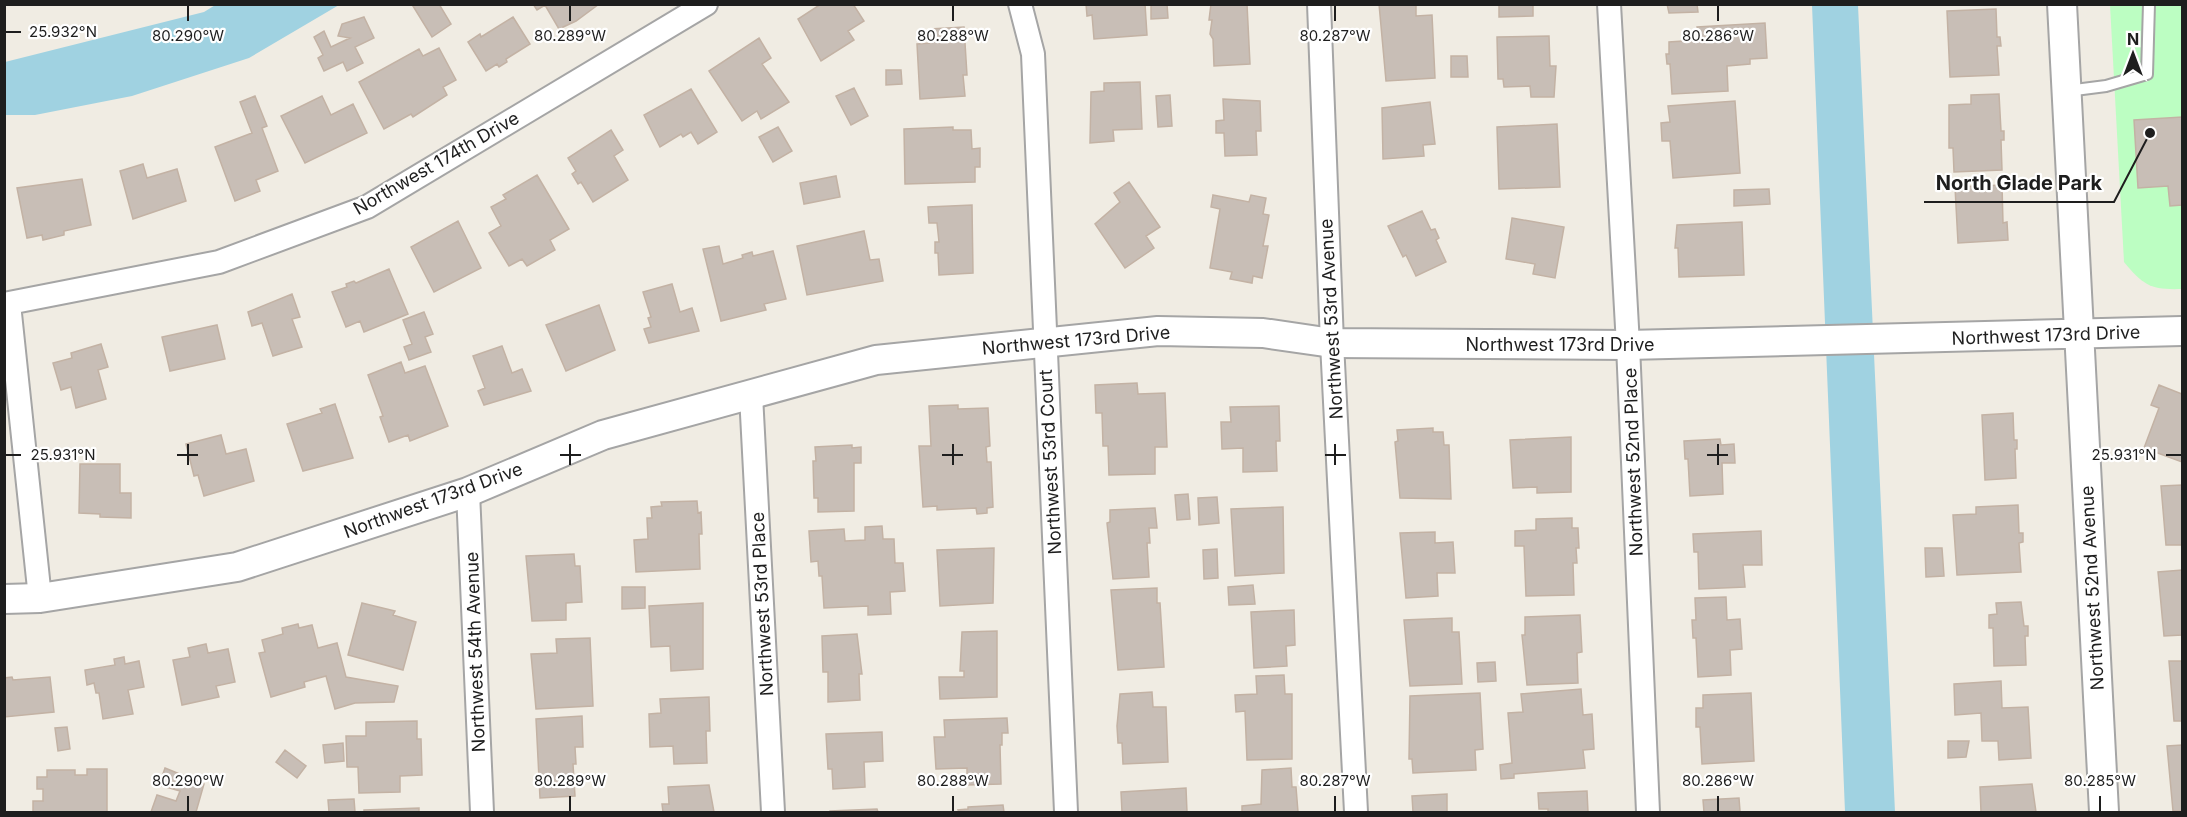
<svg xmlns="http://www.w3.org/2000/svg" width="2187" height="817" font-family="Inter,sans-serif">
<rect width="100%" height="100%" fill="#f0ece3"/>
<!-- park -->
<path fill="#bcfec2" d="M2110 5H2182V289C2151 290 2144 286 2124 262Z"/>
<!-- water -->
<path fill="#a0d2e1" d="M217 4 339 5 249 58 132 96 35 115H5V62L204 12Z
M1812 5H1858L1895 812H1845Z"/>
<!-- building -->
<path fill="#c8beb6" stroke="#c3b2a4" stroke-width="1.5" d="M415 4H439L451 24 432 37 413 6Z
M533 4H599L576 21 559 29 545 5 537 10Z
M821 4H853L864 21 848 31 854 40 821 61 798 19Z
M1086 4H1145L1147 35 1094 39 1092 15 1087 16Z
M1151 4H1167L1168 18 1151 19Z
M1211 4H1247L1250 64 1214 66 1213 39 1210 34 1212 20H1209Z
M1379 4H1416V16L1432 15 1435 78 1386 81Z
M1499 4H1533V16L1499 17Z
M1667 4H1697L1698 12 1669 13Z
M1996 9 1997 37H2000L2001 46H1997L1999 75 1950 77 1947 11Z
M364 17 374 38 355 47 363 63 347 71 343 62 324 71 318 58 323 55 314 37 324 31 331 47 350 38 338 36 342 24Z
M513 17 530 44 506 59 507 62 499 67 497 64 486 71 468 42 480 34 481 37Z
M1765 23 1767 58 1750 59V64L1727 66 1728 91 1672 94 1670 64H1667L1666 54H1669V42L1698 40 1697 27Z
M964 27 967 75H963L965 96 920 99 917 44 931 43 930 29Z
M1549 36 1550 66H1556L1554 97H1531L1530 86 1504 87 1503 79H1498L1497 37Z
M759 38 771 58 762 64 789 102 761 119 757 111 742 121 709 71Z
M439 48 456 80 443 87 447 95 413 117 411 114 384 129 359 82 419 49 423 56Z
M1451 56H1467L1468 77H1451Z
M886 70H901L902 84 886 85Z
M1140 82 1142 129 1113 130 1114 141 1090 143 1091 92 1104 91V83Z
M854 88 868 116 851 125 836 96Z
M691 89 717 132 698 144 691 132 683 137 681 134 660 147 644 115Z
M1999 94 2001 131H2004V140H2001L2002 170 1954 172 1953 148H1949V105L1971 104V95Z
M1170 95 1172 126 1158 127 1156 96Z
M255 96 267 126 262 128 278 171 256 180 260 191 235 201 215 147 252 133 240 102Z
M322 96 331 115 353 104 367 133 305 163 281 116Z
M1223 99 1260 101 1261 131H1256L1257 155 1225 156 1224 133H1216V121L1224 120Z
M1735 101 1740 173 1673 178 1670 141H1662L1661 123 1670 122 1668 106Z
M1430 102 1435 144 1423 145 1424 156 1383 159 1382 108Z
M2182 117V205L2170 206 2168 186 2138 188 2134 120Z
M1557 124 1560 187 1499 189 1497 127Z
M778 127 792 151 773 162 759 137Z
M953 127V130H971L972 149 980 148V167H975V182L905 184 904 129Z
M611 130 623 150 614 156 628 180 593 202 581 182 578 184 572 174 576 171 568 158Z
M143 164 147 178 177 169 186 201 133 219 120 171Z
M537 175 569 229 550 240 555 250 527 266 522 259 509 266 489 233 501 226 491 207 506 199 503 195Z
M836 176 840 197 804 204 800 183Z
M82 179 91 225 64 231V235L43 240 42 235 27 238 17 188Z
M1129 182 1160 227 1146 236 1154 248 1125 268 1095 224 1120 202 1114 193Z
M2002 185 2003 223 2007 222 2008 240 1958 243 1955 187Z
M1769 189 1770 204 1734 206V190Z
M1213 195 1249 202 1251 195 1266 198 1263 214 1269 215 1263 246H1268L1262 278 1253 276 1252 283 1230 279 1232 272 1210 268 1220 209 1211 207Z
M972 205 973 273 939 275 938 253H935V242H939L937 223H929L928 207Z
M1422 211 1431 230 1435 229 1439 238 1436 240 1446 262 1416 276 1406 255 1403 257 1388 226Z
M1512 218 1564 227 1555 278 1533 274 1535 264 1506 259Z
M458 221 481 268 434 292 411 247Z
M1742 222 1744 275 1679 277 1678 248H1675L1677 225Z
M864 231 870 260 879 259 883 281 807 295 797 246Z
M719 246 723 264 743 258 742 255 752 252 753 256 773 251 786 299 764 304 766 310 721 321 703 249Z
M389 269 408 314 364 332 360 321 346 327 332 292 347 287 346 284 354 281 356 283Z
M672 284 680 312 692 308 699 331 649 343 644 329 651 327 648 318 651 317 643 292Z
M292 294 300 317 292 319 302 347 273 356 262 323 252 326 248 312Z
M599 305 615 350 566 371 546 325Z
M424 312 433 334 425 337 431 352 409 360 404 347 412 344 403 320Z
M217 325 225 359 170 371 162 337Z
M101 344 108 367 98 370 106 399 76 408 71 387 61 390 53 363 72 358 71 353Z
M502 346 512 373 522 369 531 391 484 405 478 391 485 388 473 356Z
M401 362 405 373 425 366 448 426 410 441 408 435 389 442 380 417 383 416 368 375Z
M1137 383 1138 394 1165 393 1167 447H1155V474L1109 475 1108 446H1103L1102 413H1096L1095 385Z
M2159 385 2182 394V462L2144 448 2159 408 2151 405Z
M335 404 353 458 303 471 287 424 322 413 320 409Z
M958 405V409L988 408 990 446 986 447 987 462H991L993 507 987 508V513L977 514 976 508 937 510V506L923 507 919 446H931L929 406Z
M1279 406 1280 441H1276L1277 471 1243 472V448L1222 449 1221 422H1231L1230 407Z
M2013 413 2014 440H2017V449H2015L2016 478 1985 480 1982 415Z
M1433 428V432H1443L1444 445H1449L1451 499 1400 498 1395 442 1398 441 1397 430Z
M221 435 226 454 246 449 254 481 204 496 198 475 194 476 186 444Z
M1571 437V492L1537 493V487L1513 488 1510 440Z
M1720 439 1721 445 1734 444 1735 463H1722L1723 494 1690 496 1688 459H1685L1684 441Z
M852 445V448L861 447V463H854V511L818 512V498H814L813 461H816L815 447Z
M80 464H120V493H131V518L100 517V514L79 513Z
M2182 485V545H2166L2161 486Z
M1188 494 1190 519 1177 520 1175 495Z
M1217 497 1219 523 1199 525 1198 498Z
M697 501 698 513 701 512 702 534H699L700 569 636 572 634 540 648 539 647 518H652L651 507 662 506 661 502Z
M2018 505 2019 533H2023V542L2019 543 2021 572 1957 575 1953 515 1976 514V507Z
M1283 507 1284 573 1235 576 1231 509Z
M1155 508 1157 528H1149L1150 543H1147L1149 577 1113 579 1107 523 1110 522V510Z
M1572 518V528H1578L1579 548H1576L1577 563H1573L1574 595 1526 596 1524 546H1515V531L1536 530V519Z
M882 526 883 539H894L895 563H903L905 591 890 592 891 614 868 615V606L824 608 822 576H819L818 561 811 562 809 531 844 529 845 541 865 540V527Z
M1761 531 1762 565H1743L1745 587 1699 589 1698 552H1694L1693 534Z
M1435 532V543L1453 542 1455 573H1437L1438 596 1406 598 1400 533Z
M994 548 993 603 940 606 937 550Z
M1925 548H1942L1944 576 1926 577Z
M1217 549 1218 578 1204 579 1203 550Z
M574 554 575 566H580L582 602 566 603V620L532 621 526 556Z
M2182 570V635L2164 636 2158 572Z
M1253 585 1255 604 1229 605 1228 587Z
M622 587H645V608L622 609Z
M1157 588V603H1160L1164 667 1118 670 1111 590Z
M1726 597 1727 620 1740 619 1742 649 1730 650 1731 675 1698 677 1696 638H1693L1692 620H1696L1695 598Z
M2021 602 2024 626H2028V636H2025L2026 665 1994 666 1993 628H1989V615L1997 614 1996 603Z
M362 603 395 611 393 615 416 622 403 670 348 655Z
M703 603V669L671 671 670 646 651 647 649 606Z
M1294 610 1295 645 1286 646 1287 666 1254 668 1251 612Z
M1580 615 1582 652 1577 653 1578 683 1527 685 1522 635H1525V617Z
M1452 618V632H1459L1462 684 1410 686 1404 620Z
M298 624 299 628 312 625 318 648 337 643 346 677 398 686 394 702 355 703 335 709 326 676 304 682 305 687 271 697 259 653 265 652 262 640 283 634 282 628Z
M997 631V697L940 699 939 677H964V671H960L962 632Z
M857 634 862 674H859L860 700 828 702V672H823L822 636Z
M590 638 593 706 536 709 531 654 557 653 556 639Z
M206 644 208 653 228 649 235 682 216 686 219 697 182 705 173 660 190 657 188 648Z
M124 657 125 664 139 661 144 687 128 690 133 714 103 719 99 693H96L94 683 87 685 85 670 115 665 114 659Z
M2169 661H2182V721H2174Z
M1495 662 1496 681 1478 682 1477 663Z
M1284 675 1285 694H1292V759L1247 760 1245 711 1236 712 1235 695 1257 694 1256 676Z
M12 677 13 680 50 677 54 712 4 717V678Z
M2001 681 2002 708 2028 707 2031 758 1999 760 1998 741H1982L1981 713 1955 715 1954 684Z
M1581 689 1583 715 1592 714 1594 749 1583 750 1585 768 1514 774V778L1501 779 1500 765 1512 763 1508 713 1523 712 1521 694Z
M1152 692 1153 707H1166L1168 762 1123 764 1122 743H1118L1117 726 1120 694Z
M1480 693 1483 749 1475 750 1476 770 1413 773 1412 759H1409L1410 696Z
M1751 693 1754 761 1702 764 1700 727H1696V708H1703V695Z
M709 697 710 731H706L707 763 674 764 673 746 650 747 649 714 661 713 660 699Z
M582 716 583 747H575L576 764H573L575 796 540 798 536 719Z
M1007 718 1008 733H1002V745H1000L1001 784 967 785V768L936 769 934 737H945L944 720Z
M417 721V739H421L422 775 400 776V792L359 793 358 767H347L346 736H366V722Z
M67 727 70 749 58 751 55 728Z
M882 732 883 761 864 762 865 787 833 789 832 769H828L826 734Z
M1948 741H1969L1966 757 1948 758Z
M343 743 344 761 325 763 323 745Z
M2182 745V811H2173L2167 746Z
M285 750 306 766 297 778 276 762Z
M165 768 204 784 196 812H151L157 795 176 801 180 791 159 785Z
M1291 768 1292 787H1296L1298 812H1242V806L1261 804 1262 770Z
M87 769H107V812H33V801H43V789H37V777H47V770H75V775H87Z
M2032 784 2036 812H1981L1980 787Z
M709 785 714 812H663L662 804H669L668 787Z
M1186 788 1187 812H1122L1121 792Z
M1587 791 1588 812H1548V809H1539L1538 793Z
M1447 794V812H1413L1412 796Z
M1739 798 1740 811 1704 812 1703 800Z
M354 799 355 812H329L328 800Z
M1003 805 1004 812H959L958 810 968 809V807Z
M419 808V812H364V810Z
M877 809 878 812H830V811Z"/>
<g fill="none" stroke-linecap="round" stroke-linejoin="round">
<defs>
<path id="service" d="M2067 91 2106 86 2147 74 2149 4"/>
<path id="minor" d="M1020 4 1033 54 1066 812
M1319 4 1332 343 1356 812
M1609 4 1628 345 1648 812
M4 304 219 262 367 207 706 4
M9 304 40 598
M751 395 773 812
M468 492 482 812"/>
<path id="tertiary" d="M2062 4 2104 812
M4 599 40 598 237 567 468 492 603 435 876 360 1158 331 1263 333 1332 343 1628 345 2182 331"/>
</defs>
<!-- service casing -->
<use href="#service" stroke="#a5a5a5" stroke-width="14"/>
<!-- minor casing -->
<use href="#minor" stroke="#a5a5a5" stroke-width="26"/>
<!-- tertiary casing -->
<use href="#tertiary" stroke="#a5a5a5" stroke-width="32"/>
<!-- service -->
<use href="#service" stroke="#fff" stroke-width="10"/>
<!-- minor -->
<use href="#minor" stroke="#fff" stroke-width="22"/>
<!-- tertiary -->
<use href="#tertiary" stroke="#fff" stroke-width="28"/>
</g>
<!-- ticks -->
<path fill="none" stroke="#1e1e1e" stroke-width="2" d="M188 6V21M570 6V21M953 6V21M1335 6V21M1718 6V21M6 32H21M188 444V465M570 444V465M953 444V465M1335 444V465M1718 444V465M6 455H21M177 455H198M560 455H581M942 455H963M1325 455H1346M1707 455H1728M2166 455H2181M188 796V811M570 796V811M953 796V811M1335 796V811M1718 796V811M2100 796V811"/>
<g text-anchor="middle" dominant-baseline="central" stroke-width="4.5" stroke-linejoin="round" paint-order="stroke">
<!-- street labels -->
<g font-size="18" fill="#1e1e1e" stroke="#fff">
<text transform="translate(436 163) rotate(-30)">Northwest 174th Drive</text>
<text transform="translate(1331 319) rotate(-93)">Northwest 53rd Avenue</text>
<text transform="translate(2046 335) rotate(-2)">Northwest 173rd Drive</text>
<text transform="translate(1076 340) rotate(-5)">Northwest 173rd Drive</text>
<text x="1560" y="344">Northwest 173rd Drive</text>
<text transform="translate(1050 462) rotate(-93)">Northwest 53rd Court</text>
<text transform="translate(1633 462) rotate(-92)">Northwest 52nd Place</text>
<text transform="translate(433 500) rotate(-20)">Northwest 173rd Drive</text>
<text transform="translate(2092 588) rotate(-93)">Northwest 52nd Avenue</text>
<text transform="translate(762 604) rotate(-93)">Northwest 53rd Place</text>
<text transform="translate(475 652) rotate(-92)">Northwest 54th Avenue</text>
</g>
</g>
<g font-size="15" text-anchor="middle" fill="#1e1e1e" stroke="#fff" stroke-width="4.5" stroke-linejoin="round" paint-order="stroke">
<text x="63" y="37">25.932°N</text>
<text x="188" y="41">80.290°W</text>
<text x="570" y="41">80.289°W</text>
<text x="953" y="41">80.288°W</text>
<text x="1335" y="41">80.287°W</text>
<text x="1718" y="41">80.286°W</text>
<text x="63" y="460">25.931°N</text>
<text x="2124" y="460">25.931°N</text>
<text x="188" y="786">80.290°W</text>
<text x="570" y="786">80.289°W</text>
<text x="953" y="786">80.288°W</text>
<text x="1335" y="786">80.287°W</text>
<text x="1718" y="786">80.286°W</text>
<text x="2100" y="786">80.285°W</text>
</g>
<!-- callouts -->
<path fill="none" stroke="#1e1e1e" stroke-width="2" d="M2150 133L2114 202H1924"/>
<circle fill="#1e1e1e" stroke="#fff" stroke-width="2" cx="2150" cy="133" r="6"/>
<g font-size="20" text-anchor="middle" font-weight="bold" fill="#1e1e1e" stroke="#fff" stroke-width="4.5" stroke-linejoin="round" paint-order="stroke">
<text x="2019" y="190">North Glade Park</text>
</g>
<!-- border -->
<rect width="2187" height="817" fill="none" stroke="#1e1e1e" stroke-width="12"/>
<!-- north arrow -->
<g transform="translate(2133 54)" stroke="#ffffff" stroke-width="4.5" paint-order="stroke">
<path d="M0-4.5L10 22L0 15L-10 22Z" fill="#1e1e1e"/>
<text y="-9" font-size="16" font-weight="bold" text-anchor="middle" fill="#1e1e1e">N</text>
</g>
</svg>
